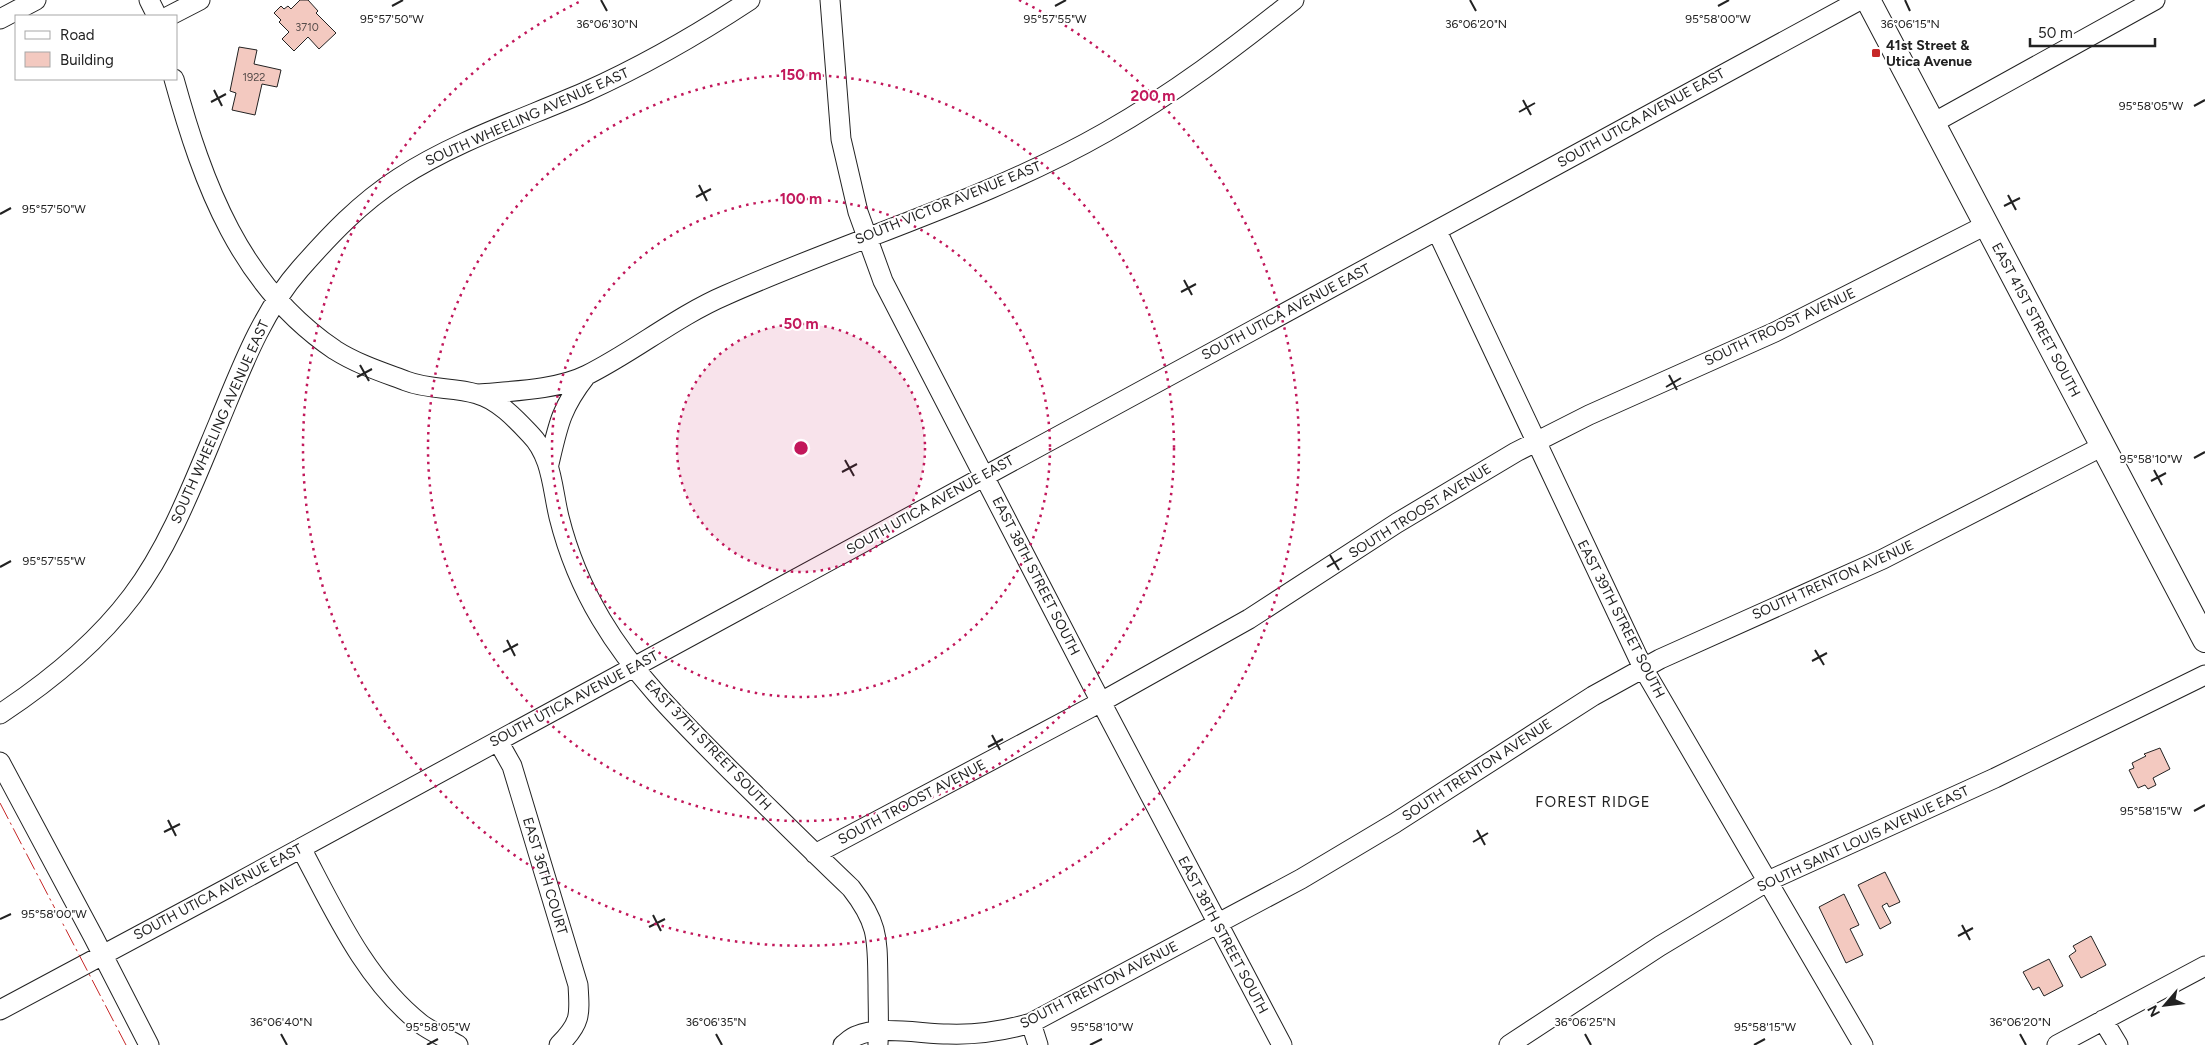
<svg xmlns="http://www.w3.org/2000/svg" width="2205" height="1045" font-family="Figtree,sans-serif">
<rect width="100%" height="100%" fill="#fff"/>
<!-- building -->
<path fill="#f3c9c0" stroke="#222" d="M300 0H308L318 11 316 13 336 33 319 49 308 37 294 51 282 39 289 32 279 22 281 20 274 13 281 6 284 9 288 6 291 9Z
M239 47 257 50 254 64 281 70 277 87 262 84 255 115 232 110 236 93 230 91Z
M2160 748 2170 769 2153 778 2156 785 2148 789 2145 785 2138 788 2129 770 2134 768 2132 763 2146 756 2144 754Z
M1885 872 1900 902 1889 907 1887 903 1882 906 1891 923 1880 929 1858 885Z
M1844 894 1859 925 1850 929 1863 955 1846 963 1819 907Z
M2091 936 2106 965 2081 978 2069 956 2076 951 2073 946Z
M2049 959 2063 986 2044 996 2039 987 2033 990 2023 972Z"/>
<g fill="none" stroke-linecap="round" stroke-linejoin="round">
<defs>
<path id="minor" d="M149 0 157 16
M830 0 841 139 858 212 883 281 1091 683 1282 1045
M169 16 200 0
M0 19 36 0
M174 79C203 184 240 286 335 350 357 364 382 372 406 381 429 390 454 387 477 394 497 399 516 419 530 434 552 456 552 488 559 517 568 553 582 587 601 619 636 678 683 723 731 771 771 810 810 849 851 888 880 925 877 941 878 985 878 1005 879 1024 878 1044
M1933 123 2155 0
M1437 231 1643 668 1863 1045
M479 394C512 391 557 390 587 375 635 351 677 316 726 295 852 239 987 200 1106 132 1173 94 1234 48 1294 0
M549 464C558 425 561 408 586 376
M0 714C50 681 96 644 132 596 170 546 195 479 219 422 241 369 262 312 300 269 330 235 360 203 399 178 456 141 523 119 585 92 643 66 697 35 750 0
M498 741 512 766 578 985C580 1015 581 1023 559 1045
M0 762 93 936 149 1045
M301 848C334 910 365 980 421 1024 432 1032 446 1038 458 1045
M815 854 1101 702 1249 619 1397 523 1516 452 1589 415 1775 332 1986 225
M0 1010 224 890 1860 0
M2103 1020 2118 1045
M1031 1023 1038 1045
M843 1045C847 1042 852 1037 856 1036 880 1025 922 1034 948 1034 976 1035 1004 1031 1031 1023L1301 879 1395 823 1593 696 1660 659 1883 559 2103 446
M1509 1045 1660 946 1768 881 1995 778 2205 675
M2057 1045 2205 966"/>
<path id="major" d="M1868 0 2205 640"/>
</defs>
<!-- minor casing -->
<use href="#minor" stroke="#222" stroke-width="21"/>
<!-- major casing -->
<use href="#major" stroke="#222" stroke-width="26"/>
<!-- minor -->
<use href="#minor" stroke="#fff" stroke-width="19"/>
<!-- major -->
<use href="#major" stroke="#fff" stroke-width="24"/>
<!-- power -->
<path stroke="#c62828" stroke-width="1" stroke-dasharray="18 4 2.5 4" stroke-linecap="butt" d="M0 803 126 1045"/>
</g>
<!-- ticks -->
<path fill="none" stroke="#222" stroke-width="2" d="M601 0 607 11M1470 0 1476 11M1905 0 1910 11M392 6 403 0M1055 6 1066 0M1718 6 1729 0M214 90 222 106M1523 100 1531 115M211 102 226 94M2194 106 2205 100M1519 112 1535 103M699 185 707 201M2008 195 2016 210M696 197 711 189M2004 206 2020 198M0 214 11 208M1184 280 1192 295M1181 292 1196 284M360 365 369 381M1669 375 1677 390M357 377 372 369M1666 387 1681 378M2194 458 2205 452M845 460 854 476M2154 470 2162 485M842 472 857 464M2151 481 2166 473M1330 555 1339 570M0 567 11 561M1327 567 1342 558M507 640 515 656M1815 650 1824 665M503 652 518 644M1812 661 1827 653M992 735 1000 750M988 747 1003 739M2194 811 2205 805M168 820 176 836M1477 830 1485 845M164 832 180 824M1473 842 1488 833M653 915 661 931M0 919 11 914M1962 925 1970 940M649 927 665 919M1958 936 1973 928M281 1034 287 1045M716 1034 722 1045M1585 1034 1591 1045M2020 1034 2026 1045M427 1045 438 1039M1090 1045 1102 1039M1754 1045 1765 1039"/>
<!-- distance rings -->
<circle cx="801" cy="448" r="124" fill="#c2185b" fill-opacity=".12"/>
<g fill="none" stroke="#c2185b" stroke-width="2.5" stroke-dasharray="2.5 5">
<circle cx="801" cy="448" r="124"/>
<circle cx="801" cy="448" r="249"/>
<circle cx="801" cy="448" r="373"/>
<path d="M1019 0A498 498 0 1 1 583 0"/>
</g>
<!-- markers -->
<rect fill="#c62828" stroke="#fff" stroke-width="2" x="1871" y="48" width="10" height="10" rx="2.5"/>
<g text-anchor="middle" dominant-baseline="central" stroke-width="4" stroke-linejoin="round" paint-order="stroke">
<!-- number labels -->
<g font-size="11" fill="#564c4a">
<text x="307" y="27">3710</text>
<text x="254" y="77">1922</text>
</g>
<!-- poi labels -->
<g font-size="14" font-weight="bold" fill="#222" stroke="#fff" text-anchor="start">
<text x="1886" y="45">41st Street &amp;<tspan x="1886" dy="16">Utica Avenue</tspan></text>
</g>
<!-- street labels -->
<g font-size="14" fill="#222" stroke="#fff">
<text transform="translate(527 117) rotate(-24)">SOUTH WHEELING AVENUE EAST</text>
<text transform="translate(1641 118) rotate(-29)">SOUTH UTICA AVENUE EAST</text>
<text transform="translate(948 203) rotate(-22)">SOUTH VICTOR AVENUE EAST</text>
<text transform="translate(1286 312) rotate(-28)">SOUTH UTICA AVENUE EAST</text>
<text transform="translate(2036 320) rotate(62)">EAST 41ST STREET SOUTH</text>
<text transform="translate(1780 327) rotate(-25)">SOUTH TROOST AVENUE</text>
<text transform="translate(220 422) rotate(-66)">SOUTH WHEELING AVENUE EAST</text>
<text transform="translate(930 505) rotate(-29)">SOUTH UTICA AVENUE EAST</text>
<text transform="translate(1420 511) rotate(-32)">SOUTH TROOST AVENUE</text>
<text transform="translate(1036 576) rotate(63)">EAST 38TH STREET SOUTH</text>
<text transform="translate(1833 580) rotate(-24)">SOUTH TRENTON AVENUE</text>
<text transform="translate(1621 619) rotate(63)">EAST 39TH STREET SOUTH</text>
<text transform="translate(574 699) rotate(-28)">SOUTH UTICA AVENUE EAST</text>
<text transform="translate(708 745) rotate(46)">EAST 37TH STREET SOUTH</text>
<text transform="translate(1477 770) rotate(-33)">SOUTH TRENTON AVENUE</text>
<text transform="translate(912 802) rotate(-28)">SOUTH TROOST AVENUE</text>
<text transform="translate(1863 839) rotate(-25)">SOUTH SAINT LOUIS AVENUE EAST</text>
<text transform="translate(545 876) rotate(73)">EAST 36TH COURT</text>
<text transform="translate(218 892) rotate(-28)">SOUTH UTICA AVENUE EAST</text>
<text transform="translate(1223 935) rotate(62)">EAST 38TH STREET SOUTH</text>
<text transform="translate(1099 985) rotate(-27)">SOUTH TRENTON AVENUE</text>
</g>
<!-- neighbourhood labels -->
<g font-size="15" letter-spacing="1" fill="#222" stroke="#fff">
<text x="1593" y="802">FOREST RIDGE</text>
</g>
</g>
<g font-size="12" text-anchor="middle" fill="#222" stroke="#fff" stroke-width="4" stroke-linejoin="round" paint-order="stroke">
<text x="1055" y="23">95°57'55"W</text>
<text x="392" y="23">95°57'50"W</text>
<text x="1718" y="23">95°58'00"W</text>
<text x="607" y="28">36°06'30"N</text>
<text x="1476" y="28">36°06'20"N</text>
<text x="1910" y="28">36°06'15"N</text>
<text x="2151" y="110">95°58'05"W</text>
<text x="54" y="213">95°57'50"W</text>
<text x="2151" y="463">95°58'10"W</text>
<text x="54" y="565">95°57'55"W</text>
<text x="2151" y="815">95°58'15"W</text>
<text x="54" y="918">95°58'00"W</text>
<text x="281" y="1026">36°06'40"N</text>
<text x="716" y="1026">36°06'35"N</text>
<text x="1585" y="1026">36°06'25"N</text>
<text x="2020" y="1026">36°06'20"N</text>
<text x="438" y="1031">95°58'05"W</text>
<text x="1102" y="1031">95°58'10"W</text>
<text x="1765" y="1031">95°58'15"W</text>
</g>
<circle cx="801" cy="448" r="8" fill="#c2185b" stroke="#fff" stroke-width="2.5"/>
<g font-size="15" text-anchor="middle" font-weight="bold" fill="#c2185b" stroke="#fff" stroke-width="4" stroke-linejoin="round" paint-order="stroke">
<text x="801" y="80">150 m</text>
<text x="1153" y="101">200 m</text>
<text x="801" y="204">100 m</text>
<text x="801" y="329">50 m</text>
</g>
<!-- legend -->
<rect x="15" y="15" width="162" height="65" fill="#ffffff" stroke="#a7a7a7"/>
<rect x="25" y="31" width="25" height="8" fill="#ffffff" stroke="#a7a7a7"/>
<text x="60" y="40" font-size="15" fill="#222222">Road</text>
<rect x="25" y="52" width="25" height="15" fill="#f3c9c0" stroke="#a7a7a7"/>
<text x="60" y="65" font-size="15" fill="#222222">Building</text>
<!-- north arrow -->
<g transform="translate(2165 1005) rotate(242)" stroke="#ffffff" stroke-width="4" paint-order="stroke">
<path d="M0-4L9 19L0 12L-9 19Z" fill="#222222"/>
<text y="-8" font-size="14" font-weight="bold" text-anchor="middle" fill="#222222">N</text>
</g>
<!-- scale -->
<path d="M2030 38v8h125v-8" fill="none" stroke="#222222" stroke-width="2.5"/>
<text x="2038" y="38" font-size="15" fill="#222222" stroke="#ffffff" stroke-width="4" paint-order="stroke">50 m</text>
</svg>
